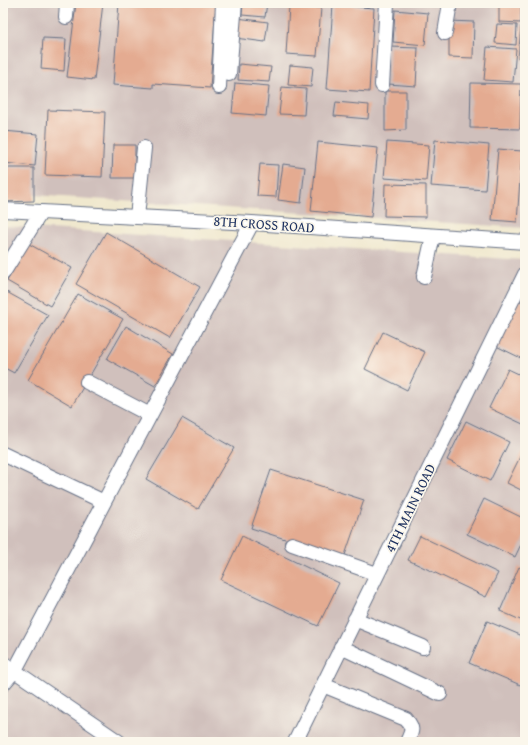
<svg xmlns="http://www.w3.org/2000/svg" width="528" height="745" font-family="'Gentium Book Plus',serif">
<rect width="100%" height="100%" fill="#fbf7ec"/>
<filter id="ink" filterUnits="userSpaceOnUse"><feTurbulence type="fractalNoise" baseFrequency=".025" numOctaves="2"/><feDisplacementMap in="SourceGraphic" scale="8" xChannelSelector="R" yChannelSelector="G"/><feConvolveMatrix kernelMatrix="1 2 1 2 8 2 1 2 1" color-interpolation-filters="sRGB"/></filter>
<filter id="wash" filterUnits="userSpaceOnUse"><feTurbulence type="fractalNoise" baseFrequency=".012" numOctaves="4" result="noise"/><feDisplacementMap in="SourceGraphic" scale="16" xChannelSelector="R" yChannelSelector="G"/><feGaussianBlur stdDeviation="0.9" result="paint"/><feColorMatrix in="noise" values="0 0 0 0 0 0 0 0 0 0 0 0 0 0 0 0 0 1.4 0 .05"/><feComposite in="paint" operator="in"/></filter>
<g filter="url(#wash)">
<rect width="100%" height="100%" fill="#f0e8ce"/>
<!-- industrial -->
<path fill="#d0c0bc" d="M3 3H525V228L3 193Z
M3 226 525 260V742H3Z"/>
<g id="blocks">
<!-- building -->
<path fill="#e4ab91" d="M76 3H103L94 80 67 77Z
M119 3H216L210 88 153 84V88L113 85Z
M243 3H267L265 17 242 15Z
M499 3H521V23L499 22Z
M333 5 374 8 369 92 327 89Z
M289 6 321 8 317 56 286 54Z
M395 10 428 13 425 45 393 42Z
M237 18 268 22 265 42 235 38Z
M449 21 474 22 473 58 449 57Z
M497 24 517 25 516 45 495 43Z
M521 26H525V59L518 58Z
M43 38 66 39 64 71 41 69Z
M390 47 418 48 416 86 388 84Z
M487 47 516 49 513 82 484 80Z
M239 64 271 67 269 82 238 80Z
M290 65 313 67 311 87 288 85Z
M235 83 269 86 266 116 232 113Z
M471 83 521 84 520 129 470 128Z
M282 87 306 89 304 115 279 114Z
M385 91H406V130L385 131Z
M336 102 369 105 368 119 334 116Z
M48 110 105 112 102 177 45 175Z
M3 131 38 134 35 166 3 163Z
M435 140 489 145 485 190 431 186Z
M318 142 378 148 371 217 311 211Z
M387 142 429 145 426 181 384 178Z
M113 145H135V178H112Z
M498 149 522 151 517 222 492 220Z
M260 164 278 165 276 197 257 196Z
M283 164 305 167 301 203 278 200Z
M3 168H34V201L3 202Z
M385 184 426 185V217L384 216Z
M106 232 200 287 170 338 76 284Z
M29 244 72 268 50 306 7 281Z
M3 290 48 315 14 373 3 367Z
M78 294 123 319 72 406 28 380Z
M516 299 525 303V360L494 345Z
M126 326 173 354 155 386 107 359Z
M383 332 425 352 407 390 365 369Z
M508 369 525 377V425L489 408Z
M182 418 234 448 198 509 146 479Z
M466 421 509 442 490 481 447 460Z
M523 451 525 452V492L507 483Z
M271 470 364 500 344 558 251 528Z
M484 499 525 519V536L515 557 467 534Z
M242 536 339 583 318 626 221 580Z
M420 536 498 573 486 597 408 560Z
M519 567 525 570V622L500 611Z
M487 621 525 637V687L469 663Z"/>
</g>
</g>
<g filter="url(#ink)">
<use href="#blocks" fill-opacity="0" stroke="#667085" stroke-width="1"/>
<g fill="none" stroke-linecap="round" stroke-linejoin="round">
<defs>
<path id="minor" d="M66 17 67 3
M445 33 450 3
M229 74 235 3
M382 85 387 3
M219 87 223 3
M3 210 252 223 525 242
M137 217 144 148
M3 273 41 212
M424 277 433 236
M87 382 150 415
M3 454 104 502
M292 544 377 574
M355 619 423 647
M341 647 440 694
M3 663 119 742
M3 684 15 670 252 223
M323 685 406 719C414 729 412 731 407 742
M295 742 525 274"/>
</defs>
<!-- minor casing -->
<use href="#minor" stroke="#667085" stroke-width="16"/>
<!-- minor -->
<use href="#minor" stroke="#fff" stroke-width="14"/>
</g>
</g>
<g text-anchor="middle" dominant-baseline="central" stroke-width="3.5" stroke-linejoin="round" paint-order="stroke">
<!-- street labels -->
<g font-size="14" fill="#1b2f5e" stroke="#fbf7ec">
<text transform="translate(264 224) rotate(4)">8TH CROSS ROAD</text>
<text transform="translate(410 508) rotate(-64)">4TH MAIN ROAD</text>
</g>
</g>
<!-- margin -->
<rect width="528" height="745" fill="none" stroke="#fbf7ec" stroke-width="16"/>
</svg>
